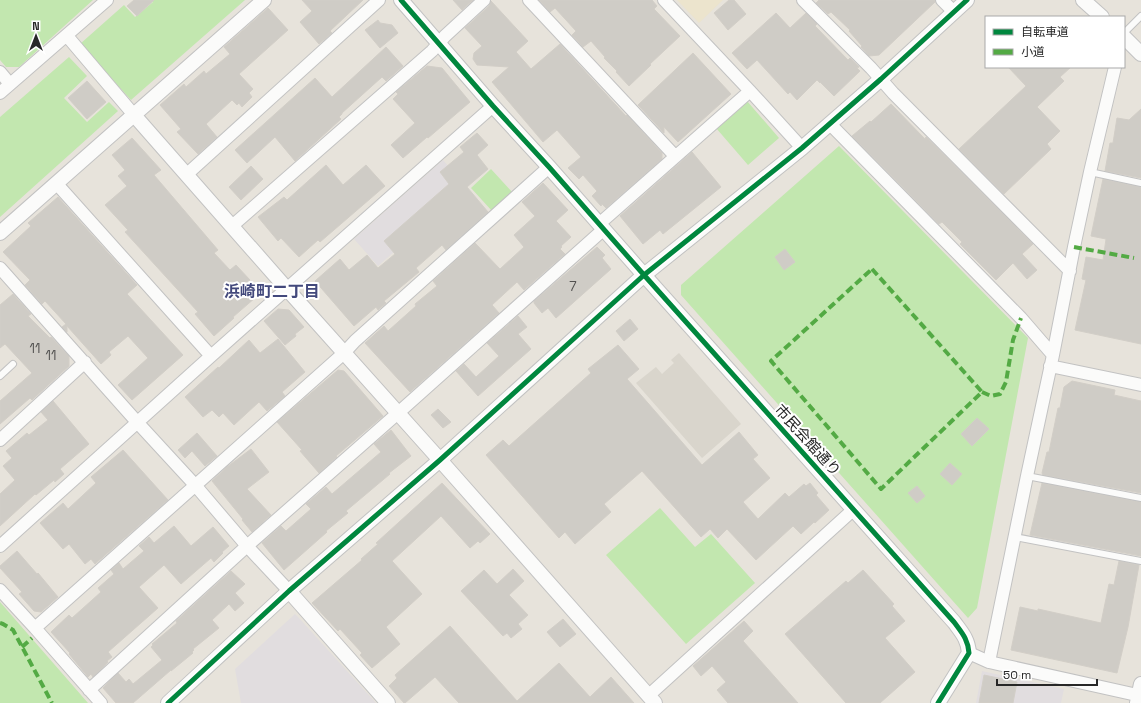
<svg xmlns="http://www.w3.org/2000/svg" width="1141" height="703" font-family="'Space Grotesk','Noto Sans JP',sans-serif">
<rect width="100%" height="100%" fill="#e7e3db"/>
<!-- industrial -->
<path fill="#e1dddf" d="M443 160 467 187 378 266 354 239Z
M295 614 299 618 376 703H241L235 669Z
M982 671 1064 689 1061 703H976Z"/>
<!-- education -->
<path fill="#ece4cd" d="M677 0H723L699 23Z"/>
<!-- green -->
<path fill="#c2e7af" d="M0 0H93L19 67H6L0 60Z
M151 0H245L131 100 80 44 124 5 135 17 153 2Z
M69 57 87 76 64 98 87 122 109 102 118 111 0 217V117Z
M747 101 779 138 748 165 716 128Z
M839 146 1028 338 977 608 968 618 681 295V285Z
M491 169 512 192 492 211 471 188Z
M660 508 695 547 711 534 755 583 686 644 606 555Z
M0 602 88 703H0Z"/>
<!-- plaza -->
<path fill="#d9d5cc" d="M679 353 741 424 702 458 636 383 656 367 662 374 674 363 671 360Z"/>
<!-- building -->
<path fill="#cfccc6" stroke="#d2cec7" d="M134 0H154L137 16 127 6Z
M302 0H363L330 31 332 33 319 44 300 22 312 11Z
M453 0H473L462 10Z
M539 0H652L657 6 654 9 680 36 650 64 651 65 629 86 616 72 617 71 604 58 605 57 591 41 583 47 572 35 576 31 555 8 550 12Z
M729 0H734L746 14 728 30 714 13Z
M819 0H935V2L879 55 869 56 861 47 862 46 849 31 850 30 831 12 828 14 816 3Z
M491 1 528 41 516 52 531 69 560 44 626 116 627 115 662 153V159L606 208 602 204 601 206 592 196 597 191 583 175 579 179 568 168 581 157 557 130 543 142 492 82 509 67 477 65 473 59 474 53 482 46 465 28 489 6Z
M268 8 288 30 239 74 253 89 249 93 252 97 242 107 239 103 237 105 232 100 206 124 217 137 198 154 177 132 181 129 160 105 184 84 186 87 204 71 206 74 230 54 224 47Z
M776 13 790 28 806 13 817 24 815 26 848 60 850 58 859 67 857 68 860 71 834 96 820 82V83L817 80 797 100 790 92 788 94 757 60 747 69 732 53Z
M378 20 380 23 392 25 398 33 380 48 365 30Z
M386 47 403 66 386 81 382 77 342 113V114L339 117 341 119 295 161 275 137 247 163 235 150 315 78 332 97Z
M693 53 731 94 678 142 664 127V133L638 105Z
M427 66 442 68 470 102 428 138 427 137 403 158 391 145 415 123 393 99 398 94 396 92Z
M1008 67H1071L1060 77 1064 81 1037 107 1060 131 1047 144 1051 149 1004 194 959 149 1026 86Z
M87 81 106 102 87 119 68 98Z
M891 104 925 139 926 137 1033 244 1022 254 1037 270 1027 279 1013 263 996 280 960 244 962 242 942 222 939 224 852 136 870 121 871 122Z
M1141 109V178L1105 171 1110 143H1113L1117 118 1129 120Z
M477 133 488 145 477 155 488 169 467 187 488 212 446 250 442 245 416 268 419 272 384 301 386 303 378 310 376 307 354 326 315 281 340 259 349 270 367 255 378 268 395 254 384 241 449 184 440 172 464 152 460 147Z
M132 138 161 170 154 175 218 250 214 253 230 270 236 265 250 280 236 291H263L233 317 234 318 214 336 195 314 198 312 125 232 128 230 105 205 127 186 118 176 125 170 112 155Z
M692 152 721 187 663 234 660 230 643 244 620 216Z
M326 165 343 185 366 165 385 186 320 242 318 240 299 257 281 238 278 241 258 217 284 197 287 200Z
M251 166 263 179 241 200 229 187Z
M1103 179 1141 187V344L1075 330 1086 280 1082 279 1086 257 1103 260 1106 239 1091 236 1096 212Z
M543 183 568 210 556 221 571 237 561 246 562 247 560 249 565 254 524 290 517 282 492 305 499 313 410 392 365 343 384 326 388 331 416 306 415 304 437 286 433 281 475 243 500 269 524 247 514 235 535 216 522 202Z
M58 197 137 285 127 294 183 355 132 400 118 385 148 358 128 336 109 352 111 355 101 364 67 326V332L62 327 66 324 45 301 42 304 25 285 30 280 3 252 31 226 28 223Z
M597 247 605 255 602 258 611 269 556 318 548 308 542 313 534 303V301Z
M785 249 795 262 784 270 775 257Z
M13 294 31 314 28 316 50 338 51 337 69 356V366L32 400 30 398 0 424V401L32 373 5 344 0 348V305Z
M278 309 289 310 304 327 295 334 296 336 285 345 264 321Z
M518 316 527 327 518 334 531 349 478 396 456 371 464 364 476 377 499 356 487 343Z
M630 319 638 329 624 341 616 331Z
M278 339 305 372 282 392 285 396 267 411 259 402 234 425 223 413 219 417 212 410 203 417 185 397 218 367 219 368 249 340 260 353Z
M618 345 639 369 627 379 702 465 739 432 758 455 753 459 770 478 743 502 758 519 785 493 789 497 804 484 806 486 810 483 818 493 816 495 829 510 815 523 814 522 801 534 793 526 756 560 727 529 718 538 710 529 701 537 642 471 604 504 611 512 575 544 565 532 559 538 486 455 503 440 509 446 591 373 588 369Z
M338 370 344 371 383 416 336 456 337 457 319 473 300 451 302 450 277 422Z
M1072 381 1115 390 1114 395 1141 401V493L1043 475 1042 473 1047 452H1049L1058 408H1060L1064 387Z
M53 401 89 444 60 469 64 474 55 482 54 480 36 495 35 494 0 526V494L15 480 3 466 12 458 6 451 27 433 29 435 48 420 41 412Z
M438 409 451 422 443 428 431 415Z
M977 418 989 429 972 446 961 434Z
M391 430 411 456 389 473 390 474 346 511 348 513 326 531 327 532 284 570 262 543 281 526 286 531 311 509 306 504 326 487 332 494 381 452 374 444Z
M197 433 217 456 205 466 192 451 185 458 178 450Z
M251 449 269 472 247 489 271 515 252 532 242 520 243 519 212 481 227 467Z
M123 450 168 500 95 564 91 559 85 564 69 544 63 549 40 523 63 503 68 509 96 483 91 477Z
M950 463 962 474 952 485 940 474Z
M442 483 490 534 480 543 478 541 470 548 441 516 392 561 422 594 386 627 400 644 372 668 360 655 362 653 340 629 338 631 312 603 362 560 361 559 378 544 376 543Z
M1042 483 1141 502V556L1030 535Z
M917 486 925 496 917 503 908 493Z
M174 526 191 546 213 527 229 546 222 552 223 553 214 562 211 558 181 584 164 565 139 587 158 608 108 652 112 657 107 661 108 662 93 677 91 674 88 677 69 654 70 653 51 632 69 615 72 618 101 592 98 588 114 574 111 570 119 563 123 569 144 551 139 546 149 537 154 543Z
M17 551 37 574 38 573 58 597 41 612 34 611 19 594 22 592 0 568V566Z
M1119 561 1139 565 1128 627 1117 673 1011 650 1020 607 1038 611V609L1101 623 1109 584 1114 585Z
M513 569 524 581 509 595 528 615 518 624 522 629 511 638 507 633 503 636 461 591 484 570 497 584Z
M863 570 894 604 892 606 905 621 885 638 915 672 880 703H846L785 634 846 581 848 583Z
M231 571 245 584 235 593 244 603 235 611 229 604 212 620 219 628 193 649 194 650 192 652 193 653 171 671V670L133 703H116L103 688 118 673 126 682 129 679 133 684 162 660 151 647 153 645 152 644 177 623 176 621Z
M563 619 576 634 560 647 547 632Z
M744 621 753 631 743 641 798 703H728L717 690 726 682 712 666 701 676 693 666Z
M450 626 517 701 559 663 590 697 611 677 634 703H459L435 677 405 703H404L389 686 397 678 395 675Z
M984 675 1017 682 1013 703H979Z"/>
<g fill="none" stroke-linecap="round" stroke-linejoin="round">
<defs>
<path id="service" d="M1124 33 1141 16
M1090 172 1141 183
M0 376 13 364
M1027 476 1141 498
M1015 537 1141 561"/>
<path id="minor" d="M529 0 675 156
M664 0 750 91 802 148
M803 0 871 68 893 93 1070 271
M942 0 954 12
M67 36 134 115
M0 72 10 84
M0 93 107 0
M830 124 1021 318 1053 355
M186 175 379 0
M56 183 211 356
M599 224 750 91
M232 226 432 51 445 36 484 0
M0 268 137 422 195 485 247 546 289 591
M1050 366 1141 385
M0 440 85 362
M0 546 211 356 493 106
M0 590 35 628 101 703
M35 628 344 353 355 341 549 167
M969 653 989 662 1141 696
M989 662 1027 476 1053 355 1074 247 1090 172 1115 67
M89 690 247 546 398 413 604 229
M648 696 854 509"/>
<path id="tertiary" d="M401 0 493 106 549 167 644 275 954 622C962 633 968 639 969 653L938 703
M1083 0 1102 17
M1124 37 1141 54
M134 115 287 289 440 460 655 703
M0 233 264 0
M289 591 388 703
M168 703 289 591 440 460 644 275 802 148 881 79 967 0
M1137 703 1141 684"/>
</defs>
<!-- service casing -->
<use href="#service" stroke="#c2c2c2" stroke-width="8"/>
<!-- minor casing -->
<use href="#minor" stroke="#c2c2c2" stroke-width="14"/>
<!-- tertiary casing -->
<use href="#tertiary" stroke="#c2c2c2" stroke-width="16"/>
<!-- service -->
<use href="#service" stroke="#fbfbfa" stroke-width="6"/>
<!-- minor -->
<use href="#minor" stroke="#fbfbfa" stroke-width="12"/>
<!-- tertiary -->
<use href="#tertiary" stroke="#fbfbfa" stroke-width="14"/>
<!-- quiet -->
<path stroke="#53aa44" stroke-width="4" stroke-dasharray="8 4" stroke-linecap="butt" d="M1074 247 1134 258
M872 269 982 392 881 489 771 361Z
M982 392 991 396 1000 394 1006 382 1013 340 1021 318
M0 623 3 624 13 630 52 703
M22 647 32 638"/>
<defs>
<path id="cycleway" d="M401 0 493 106 549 167 644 275 954 622C962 633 968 639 969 653L938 703
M168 703 289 591 440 460 644 275 802 148 881 79 967 0"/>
</defs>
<!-- cycleway casing -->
<use href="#cycleway" stroke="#fff" stroke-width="8"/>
<!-- cycleway -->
<use href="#cycleway" stroke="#00873e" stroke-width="5"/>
</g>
<g text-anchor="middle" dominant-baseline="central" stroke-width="4" stroke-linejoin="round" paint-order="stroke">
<!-- number labels -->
<g font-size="13" fill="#525150">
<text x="573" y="286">7</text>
<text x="35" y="348">11</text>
<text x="51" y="355">11</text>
</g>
<!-- street labels -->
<g font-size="15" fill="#272727" stroke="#fff">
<text transform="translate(808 440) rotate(48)">市民会館通り</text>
</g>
<!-- neighbourhood labels -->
<g font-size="16" font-weight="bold" fill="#43497c" stroke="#fff">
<text x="272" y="291">浜崎町二丁目</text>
</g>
</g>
<!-- legend -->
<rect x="985" y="16" width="140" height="52" fill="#ffffff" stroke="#a9a9a9"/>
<rect x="993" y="29" width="20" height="6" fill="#00873e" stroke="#a9a9a9"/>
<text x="1021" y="36" font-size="12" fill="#272727">自転車道</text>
<rect x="993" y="49" width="20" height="6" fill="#53aa44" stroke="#a9a9a9"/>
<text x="1021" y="56" font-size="12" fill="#272727">小道</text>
<!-- north arrow -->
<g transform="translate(36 36)" stroke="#ffffff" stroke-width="3" paint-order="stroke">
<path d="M0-3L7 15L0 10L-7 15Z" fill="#272727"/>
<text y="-6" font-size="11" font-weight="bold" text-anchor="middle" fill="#272727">N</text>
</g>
<!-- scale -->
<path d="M997 679v6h100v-6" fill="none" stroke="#272727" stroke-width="2"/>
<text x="1003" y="679" font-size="12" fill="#272727" stroke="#ffffff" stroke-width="3" paint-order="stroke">50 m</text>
</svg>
